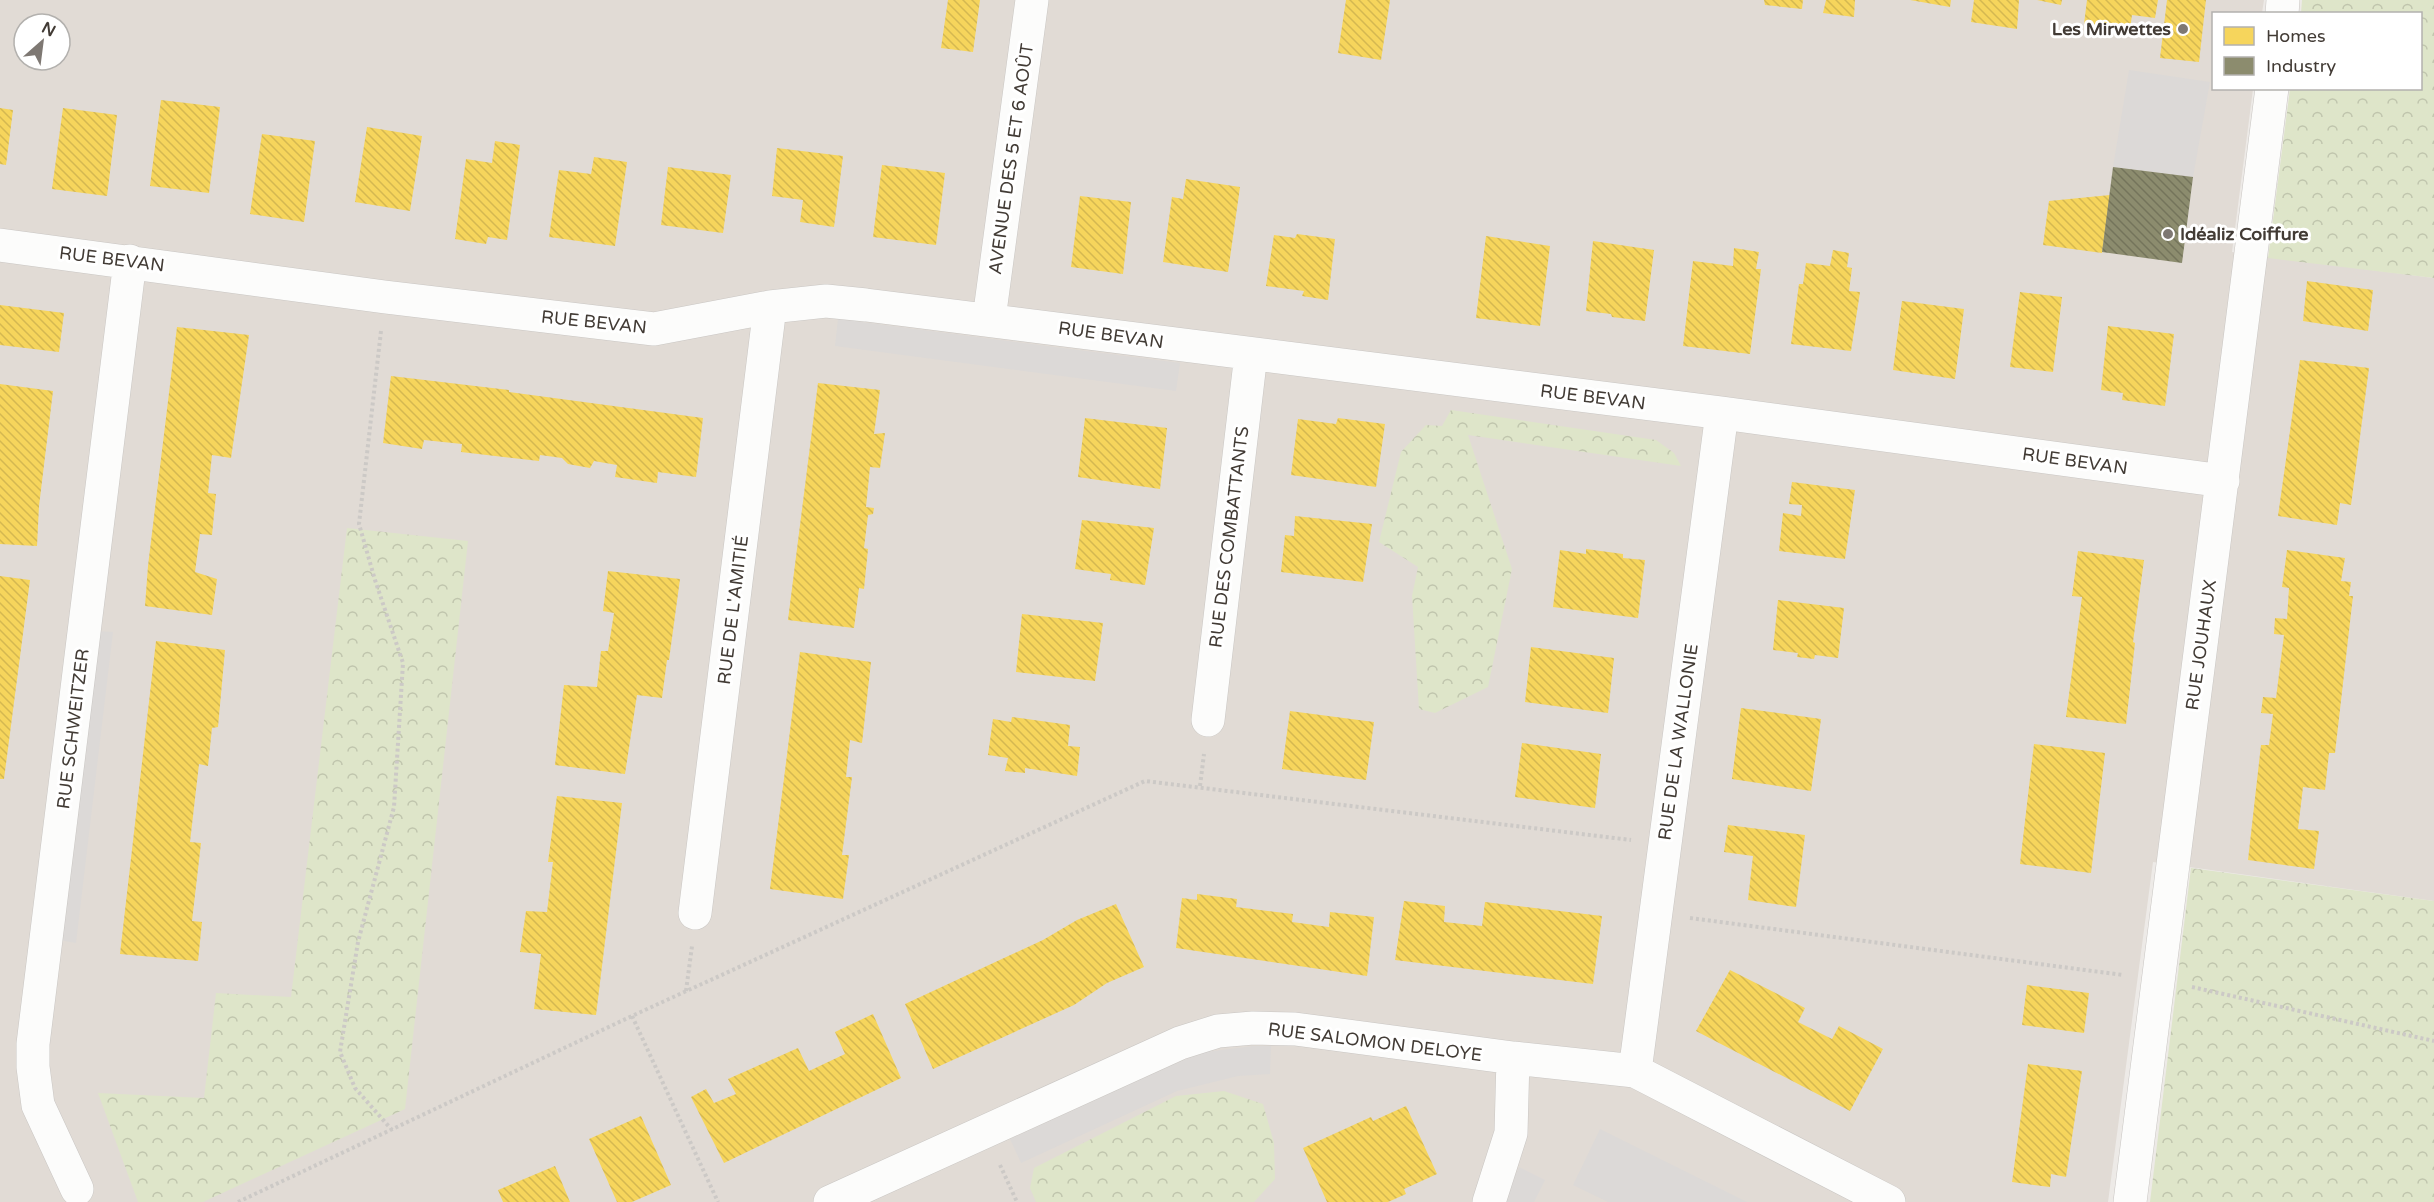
<svg xmlns="http://www.w3.org/2000/svg" width="2434" height="1202" font-family="'Varela Round',sans-serif">
<defs>
<pattern id="forest-crowns" width="20" height="18" patternUnits="userSpaceOnUse" patternTransform="scale(1.5)"><rect width="20" height="18" fill="#dee5c9"/><path d="M2 6a3 3 0 1 1 6 0M12 15a3 3 0 1 1 6 0" fill="none" stroke="#c0c5ad"/></pattern>
<pattern id="homes-back-hatch" width="6" height="6" patternUnits="userSpaceOnUse" patternTransform="scale(1.5)"><rect width="6" height="6" fill="#f6d55c"/><path d="M-1 5l2 2M0 0l6 6M5-1l2 2" fill="none" stroke="#d4b851"/></pattern>
<pattern id="industry-back-hatch" width="6" height="6" patternUnits="userSpaceOnUse" patternTransform="scale(1.5)"><rect width="6" height="6" fill="#8c8c6e"/><path d="M-1 5l2 2M0 0l6 6M5-1l2 2" fill="none" stroke="#74745b"/></pattern>
</defs>
<rect width="100%" height="100%" fill="#edeae7"/>
<!-- residential -->
<path fill="#e1dbd5" fill-rule="evenodd" d="M0 0H2264L2262 13 2214 14V88L2253 89 2232 252 2434 278V901L2153 862 2108 1202H0ZM24 24H60V60H24Z"/>
<!-- forest -->
<path fill="url(#forest-crowns)" d="M2302 0H2434V278L2268 258 2290 89 2420 88V14L2301 13Z
M1451 410 1656 440 1674 453 1681 466 1468 435 1512 569 1488 687 1435 713 1419 709 1412 596 1418 567 1379 542 1401 452 1426 425 1442 426Z
M347 528 468 541 405 1109 203 1202H138L98 1093 204 1098 216 993 291 997Z
M2191 868 2434 901V1202H2150Z
M1224 1091 1263 1104 1274 1143 1275 1179 1254 1202H1036L1030 1188 1034 1168 1176 1096Z"/>
<!-- parking -->
<path fill="#dcd9d7" d="M2129 70 2210 82 2193 177 2113 167Z
M838 319 1180 363 1176 391 835 346Z
M97 631 113 632 76 943 59 940Z
M1253 1046H1271L1270 1074 1238 1076 1177 1091 1021 1163 1010 1139 1179 1062 1206 1052Z
M1600 1129 1747 1202H1608L1573 1185Z
M1519 1167 1545 1180 1534 1202H1503Z"/>
<!-- homes -->
<path fill="url(#homes-back-hatch)" d="M948 0H980L973 52 941 48Z
M1346 0H1390L1381 60 1338 53Z
M1764 0H1803L1802 9 1765 5Z
M1826 0H1855L1854 17 1823 13Z
M1910 0H1951L1950 7Z
M1974 0H2019L2017 29 1971 22Z
M2037 0H2062L2061 5Z
M2087 0H2158L2155 18 2132 15 2130 29 2084 24Z
M2167 0H2206L2199 62 2160 58Z
M161 100 220 107 209 193 150 186Z
M0 108 13 110 6 165 0 164Z
M63 108 117 115 107 196 52 189Z
M367 127 422 136 410 211 355 202Z
M262 134 315 141 304 222 250 214Z
M495 141 520 145 507 240 488 237 486 244 455 239 466 159 492 163Z
M777 148 843 156 834 227 800 222 803 200 772 196Z
M594 157 627 162 615 246 549 237 559 170 591 174Z
M882 165 945 173 936 245 873 237Z
M668 167 731 175 723 233 661 225Z
M1186 179 1240 187 1228 272 1163 262 1172 197 1183 199Z
M2110 195 2102 253 2043 245 2049 201Z
M1080 196 1131 202 1123 274 1071 267Z
M1297 234 1335 239 1328 300 1302 296 1304 291 1266 286 1274 235 1295 238Z
M1486 236 1550 246 1540 326 1476 318Z
M1593 241 1654 250 1645 321 1612 317 1611 314 1586 311Z
M1734 248 1759 252 1756 269H1761L1750 354 1683 346 1693 261 1733 266Z
M1833 250 1849 253 1847 267 1852 268 1849 291 1860 292 1851 351 1791 344 1799 284H1803L1806 263 1830 266Z
M2307 281 2373 290 2368 331 2303 321Z
M2020 292 2062 297 2053 372 2010 367Z
M1902 301 1964 309 1955 379 1893 370Z
M0 305 64 313 59 352 0 345Z
M2108 326 2174 334 2165 406 2122 400 2123 393 2101 390Z
M177 327 249 335 231 458 212 455 208 493 216 494 212 535 200 534 195 572 217 579 212 615 145 606 148 566Z
M2300 360 2369 368 2351 505 2340 503 2337 525 2278 516Z
M391 376 509 390V392L703 418 696 477 658 472 657 483 615 477 617 465 594 461 590 468 568 464 562 458 540 455 539 461 461 452 462 444 424 440 422 449 383 443Z
M818 383 880 390 874 434 885 433 880 468 870 467 866 507 874 508 873 514 868 515 864 548 868 549 864 589 859 588 854 628 788 620Z
M0 384 53 391 39 506 37 546 0 544Z
M1085 418 1167 428 1160 489 1078 477Z
M1338 418 1385 424 1376 487 1291 475 1298 419 1336 424Z
M1792 482 1855 490 1845 559 1779 551 1783 513 1801 516 1802 505 1789 504Z
M1295 516 1372 524 1363 582 1281 572 1285 535 1294 536Z
M1082 520 1154 528 1145 585 1110 580 1111 574 1075 569Z
M1586 549 1623 554V558L1645 560 1638 618 1553 607 1560 550 1586 554Z
M2287 550 2345 558 2341 581 2351 582 2349 596H2353L2335 753H2329L2325 790 2303 787 2298 829 2319 831 2314 869 2248 860 2261 745H2269L2273 714 2261 713 2263 697 2276 698 2284 635 2274 634 2275 618 2287 619 2289 588 2282 587Z
M2078 551 2144 560 2133 642 2135 643 2126 724 2066 717 2082 597 2072 596Z
M608 571 680 579 669 660H667L662 698 637 695 625 774 555 765 564 685 597 687 601 651H608L614 613 603 611Z
M0 576 30 580 4 779H0Z
M1778 600 1844 608 1838 658 1815 655 1814 659 1797 657 1798 653 1773 650Z
M1022 614 1103 623 1095 681 1016 672Z
M156 641 225 650 218 727 212 728 208 766 199 764 190 842 201 843 192 921 202 922 198 961 120 954Z
M1531 647 1614 658 1608 713 1525 702Z
M800 652 871 662 862 743 850 740 846 777H852L842 855H849L843 899 770 889Z
M1741 708 1821 719 1811 791 1732 779Z
M1290 711 1374 722 1366 780 1282 769Z
M1012 717 1070 725 1068 746 1080 747 1077 776 1025 768V773L1005 771 1008 758 988 755 993 719 1011 722Z
M1522 743 1601 754 1595 808 1515 797Z
M2034 744 2105 753 2091 873 2020 864Z
M557 796 622 803 596 1015 534 1009 541 954 520 952 526 911 547 912 553 862H548Z
M1728 825 1805 835 1796 907 1748 900 1753 856 1724 852Z
M1197 894 1237 899 1236 907 1293 914 1292 922 1329 927 1330 912 1374 917 1367 976 1176 948 1182 898 1197 900Z
M1404 901 1445 906 1444 922 1482 926 1485 902 1602 916 1593 984 1395 960Z
M1116 904 1144 967 1107 983 1074 1005 933 1069 905 1004 1043 940 1077 920Z
M1730 970 1805 1008 1798 1022 1832 1039 1839 1026 1883 1049 1850 1111 1696 1031Z
M2027 985 2089 993 2084 1033 2022 1025Z
M873 1014 901 1078 724 1163 691 1097 706 1089 714 1103 736 1094 728 1079 798 1048 809 1071 845 1054 835 1032Z
M2028 1064 2082 1071 2066 1177 2051 1174 2050 1187 2012 1182Z
M1406 1106 1437 1174 1404 1189 1406 1194 1388 1202H1327L1303 1148 1371 1117 1373 1121Z
M641 1116 671 1185 632 1202H617L589 1139Z
M555 1166 570 1202H503L498 1190Z"/>
<!-- industry -->
<path fill="url(#industry-back-hatch)" d="M2113 167 2193 177 2182 263 2102 252Z"/>
<g fill="none" stroke-linecap="round" stroke-linejoin="round">
<defs>
<path id="minor" d="M2282 14 2283 0
M0 245 385 297 654 329 770 307 826 301 866 305 1722 413 2223 481
M989 319 1032 0
M1208 720 1251 354
M695 913 770 307
M1635 1071 1722 413
M77 1189 38 1105 33 1067V1044L130 261
M830 1202 1180 1043 1218 1031 1253 1028 1295 1029 1513 1058 1635 1071 1889 1202
M1489 1202 1511 1133 1513 1058
M2130 1202 2272 88"/>
</defs>
<!-- minor casing -->
<use href="#minor" stroke="#c9c6c3" stroke-width="34"/>
<!-- path -->
<path stroke="#ccc9c6" stroke-width="4" stroke-dasharray="3 3" stroke-linecap="butt" d="M381 331 359 524 375 580 403 663 394 807 358 942 340 1052 355 1088 392 1130
M1200 786 1204 754
M1690 918 2123 975
M2192 987 2434 1041
M686 991 692 946
M632 1016 718 1202
M1000 1165 1017 1202
M238 1202 632 1016 1145 781 1631 840"/>
<!-- minor -->
<use href="#minor" stroke="#fcfcfb" stroke-width="33"/>
</g>
<!-- markers -->
<g fill="#7e7873" stroke="#fff" stroke-width="2">
<circle cx="2183" cy="29" r="6"/>
<circle cx="2168" cy="234" r="6"/>
</g>
<g text-anchor="middle" dominant-baseline="central" stroke-width="6" stroke-linejoin="round" paint-order="stroke">
<!-- poi labels -->
<g font-size="18" font-weight="bold" fill="#423b35" stroke="#fff" text-anchor="end">
<text x="2171" y="29">Les Mirwettes</text>
<text x="2180" y="234" text-anchor="start">Idéaliz Coiffure</text>
</g>
<!-- street labels -->
<g font-size="18" fill="#423b35" stroke="#fff">
<text transform="translate(1011 159) rotate(-82)">AVENUE DES 5 ET 6 AOÛT</text>
<text transform="translate(112 259) rotate(7)">RUE BEVAN</text>
<text transform="translate(594 322) rotate(6)">RUE BEVAN</text>
<text transform="translate(1111 335) rotate(8)">RUE BEVAN</text>
<text transform="translate(1593 397) rotate(7)">RUE BEVAN</text>
<text transform="translate(2075 461) rotate(8)">RUE BEVAN</text>
<text transform="translate(1229 537) rotate(-83)">RUE DES COMBATTANTS</text>
<text transform="translate(733 610) rotate(-83)">RUE DE L'AMITIÉ</text>
<text transform="translate(2201 645) rotate(-82)">RUE JOUHAUX</text>
<text transform="translate(73 729) rotate(-83)">RUE SCHWEITZER</text>
<text transform="translate(1678 742) rotate(-82)">RUE DE LA WALLONIE</text>
<text transform="translate(1375 1042) rotate(7)">RUE SALOMON DELOYE</text>
</g>
</g>
<!-- legend -->
<rect x="2212" y="12" width="210" height="78" fill="#ffffff" stroke="#b3b1ae" stroke-width="1.5"/>
<rect x="2224" y="27" width="30" height="18" fill="#f6d55c" stroke="#b3b1ae" stroke-width="1.5"/>
<text x="2266" y="42" font-size="18" fill="#423b35">Homes</text>
<rect x="2224" y="57" width="30" height="18" fill="#8c8c6e" stroke="#b3b1ae" stroke-width="1.5"/>
<text x="2266" y="72" font-size="18" fill="#423b35">Industry</text>
<!-- north arrow -->
<g transform="translate(42 42) rotate(28)"><circle r="28" fill="#ffffff" stroke="#b3b1ae" stroke-width="1.5"/>
<path d="M0-4.5L10 22L0 15L-10 22Z" fill="#7e7873"/>
<text y="-9" font-size="16" font-weight="bold" text-anchor="middle" fill="#423b35">N</text>
</g>
</svg>
